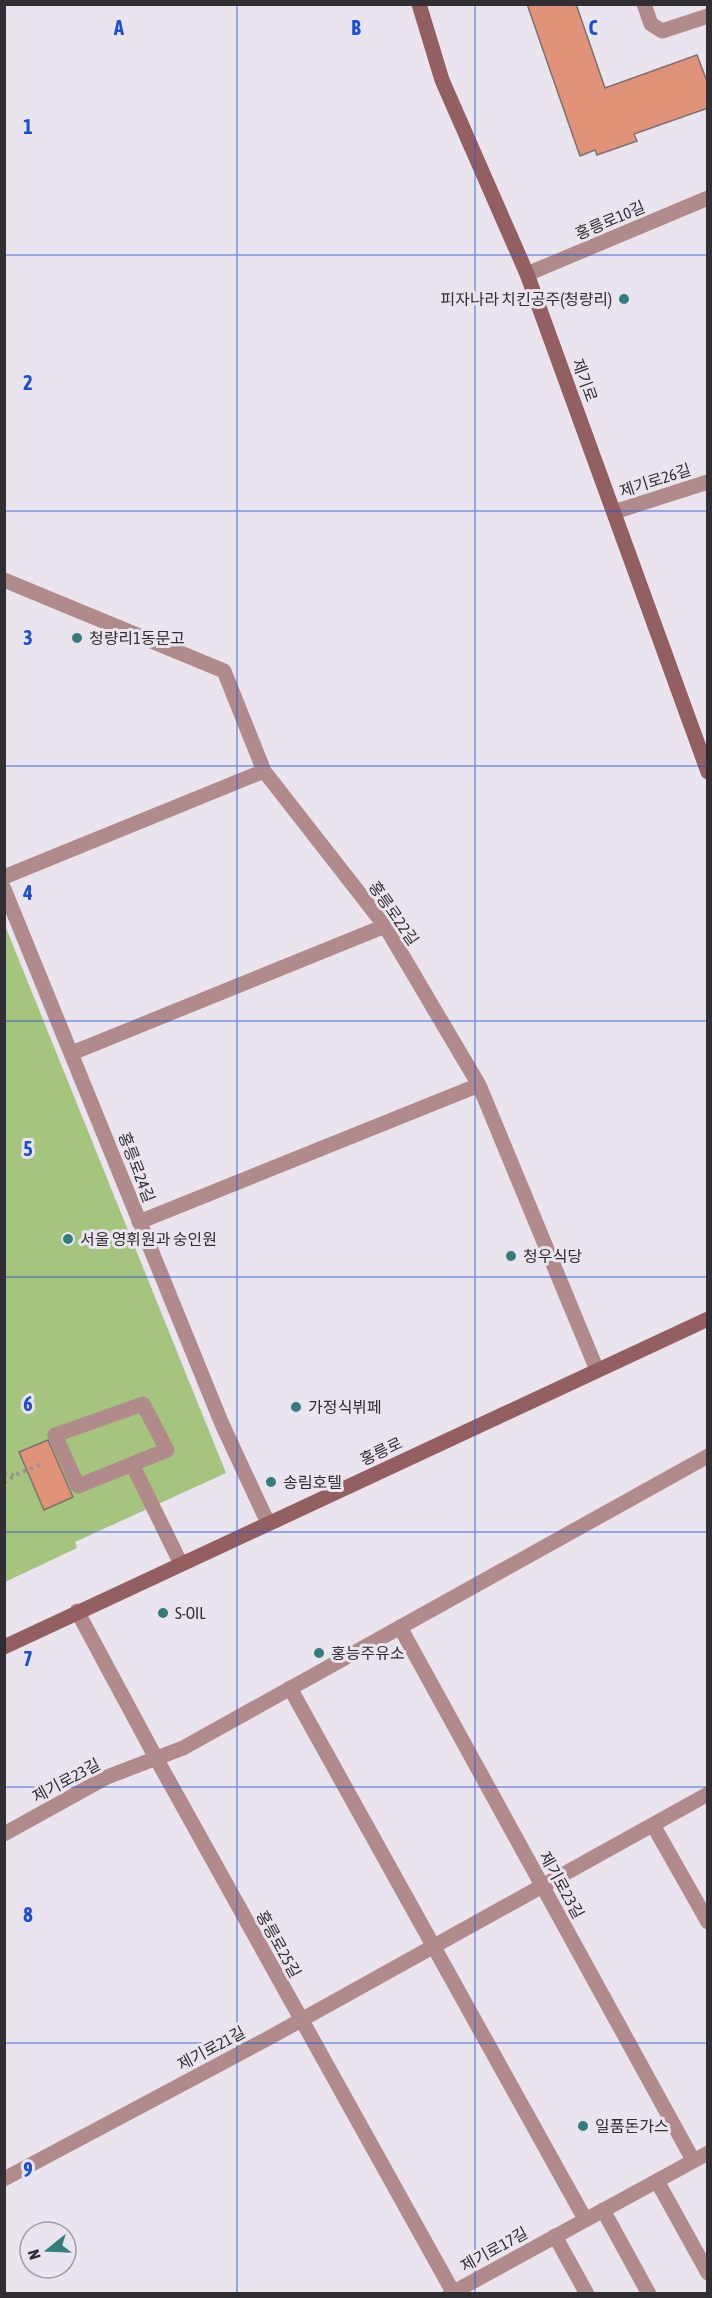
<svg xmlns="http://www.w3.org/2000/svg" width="712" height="2298" font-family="'Asap Condensed','Noto Sans KR',sans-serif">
<rect width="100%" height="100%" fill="#eae4ef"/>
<!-- green -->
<path fill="#a5c57f" d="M4 923 226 1473 75 1542 77 1548 5 1582Z"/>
<!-- building -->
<path fill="#e19379" stroke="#7d716d" stroke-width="1.5" d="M527 4H576L605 88 697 55 708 84V108L634 134 637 141 597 155 595 150 580 156Z
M48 1440 73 1497 44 1510 19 1452Z"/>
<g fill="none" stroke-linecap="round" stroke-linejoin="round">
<!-- path -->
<path stroke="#969299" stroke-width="4" stroke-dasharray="3 4.5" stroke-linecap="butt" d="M4 1473 14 1475
M4 1483 15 1475 44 1463"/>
<!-- service -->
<path stroke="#b18b8c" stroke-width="15" d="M644 4 651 24 662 31 708 16
M143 1404 167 1450 78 1486 55 1435Z
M132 1464 181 1564
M400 1627 693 2160
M290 1688 585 2219
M657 2181 708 2273
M603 2210 649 2294
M555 2236 587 2294"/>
<!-- minor -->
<path stroke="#b18b8c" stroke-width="15" d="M527 274 708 198
M614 512 708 482
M4 580 224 671 264 771 385 926 479 1085 597 1370
M4 877 264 771
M4 889 222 1424 268 1523
M72 1053 385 926
M139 1222 479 1085
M77 1611 156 1758 453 2292
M653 1825 708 1922
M4 1834 107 1777 183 1748 708 1456
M4 2179 265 2040 708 1794
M450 2294 708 2153"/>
<!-- secondary -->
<path stroke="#945f61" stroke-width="15" d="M419 4 442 80 527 274 708 772
M4 1647 708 1319"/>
</g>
<!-- grid -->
<path fill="none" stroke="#1d4ed8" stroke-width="1.5" stroke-opacity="0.55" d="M237 4V2294M475 4V2294M4 255H708M4 511H708M4 766H708M4 1021H708M4 1277H708M4 1532H708M4 1787H708M4 2043H708"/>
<!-- markers -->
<g fill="#347d7d" stroke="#eae4ef" stroke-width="2">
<circle cx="624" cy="299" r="6"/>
<circle cx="77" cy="638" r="6"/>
<circle cx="68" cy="1239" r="6"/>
<circle cx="511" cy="1256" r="6"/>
<circle cx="296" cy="1407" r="6"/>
<circle cx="271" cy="1482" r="6"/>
<circle cx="163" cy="1613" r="6"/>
<circle cx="319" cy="1653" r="6"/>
<circle cx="583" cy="2126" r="6"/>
</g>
<g text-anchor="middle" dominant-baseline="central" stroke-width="6" stroke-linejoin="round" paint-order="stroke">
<!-- street labels -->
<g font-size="16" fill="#302e32" stroke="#eae4ef">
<text transform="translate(610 220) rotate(-23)">홍릉로10길</text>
<text transform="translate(585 380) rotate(70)">제기로</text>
<text transform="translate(655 480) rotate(-18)">제기로26길</text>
<text transform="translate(394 913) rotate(55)">홍릉로22길</text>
<text transform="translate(137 1167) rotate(69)">홍릉로24길</text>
<text transform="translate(381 1451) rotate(-25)">홍릉로</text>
<text transform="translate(66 1780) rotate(-28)">제기로23길</text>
<text transform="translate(562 1885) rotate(61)">제기로23길</text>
<text transform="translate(279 1944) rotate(61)">홍릉로25길</text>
<text transform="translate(211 2048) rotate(-28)">제기로21길</text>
<text transform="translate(494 2249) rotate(-29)">제기로17길</text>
</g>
<!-- poi labels -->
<g font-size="16" fill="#302e32" stroke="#eae4ef" text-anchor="start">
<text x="612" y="299" text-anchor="end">피자나라 치킨공주(청량리)</text>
<text x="89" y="638">청량리1동문고</text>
<text x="80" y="1239">서울 영휘원과 숭인원</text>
<text x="523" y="1256">청우식당</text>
<text x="308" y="1407">가정식뷔페</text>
<text x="283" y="1482">송림호텔</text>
<text x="175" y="1613">S-OIL</text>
<text x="331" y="1653">홍능주유소</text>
<text x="595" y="2126">일품돈가스</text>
</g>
</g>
<g font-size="20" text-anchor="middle" font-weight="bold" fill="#1d4ed8" stroke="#eae4ef" stroke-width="6" stroke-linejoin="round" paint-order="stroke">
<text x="119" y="35">A</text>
<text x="356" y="35">B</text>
<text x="593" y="35">C</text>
<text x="28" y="134">1</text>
<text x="28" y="390">2</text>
<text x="28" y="645">3</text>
<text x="28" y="900">4</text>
<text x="28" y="1156">5</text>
<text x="28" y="1411">6</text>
<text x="28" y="1666">7</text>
<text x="28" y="1922">8</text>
<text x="28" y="2177">9</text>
</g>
<!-- border -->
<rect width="712" height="2298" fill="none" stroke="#302e32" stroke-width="12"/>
<!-- north arrow -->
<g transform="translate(48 2250) rotate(252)"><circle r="28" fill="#eae4ef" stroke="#a09ba3" stroke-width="1.5"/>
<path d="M0-4.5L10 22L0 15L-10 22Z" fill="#347d7d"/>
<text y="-9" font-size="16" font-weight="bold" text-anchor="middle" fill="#302e32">N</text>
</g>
</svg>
